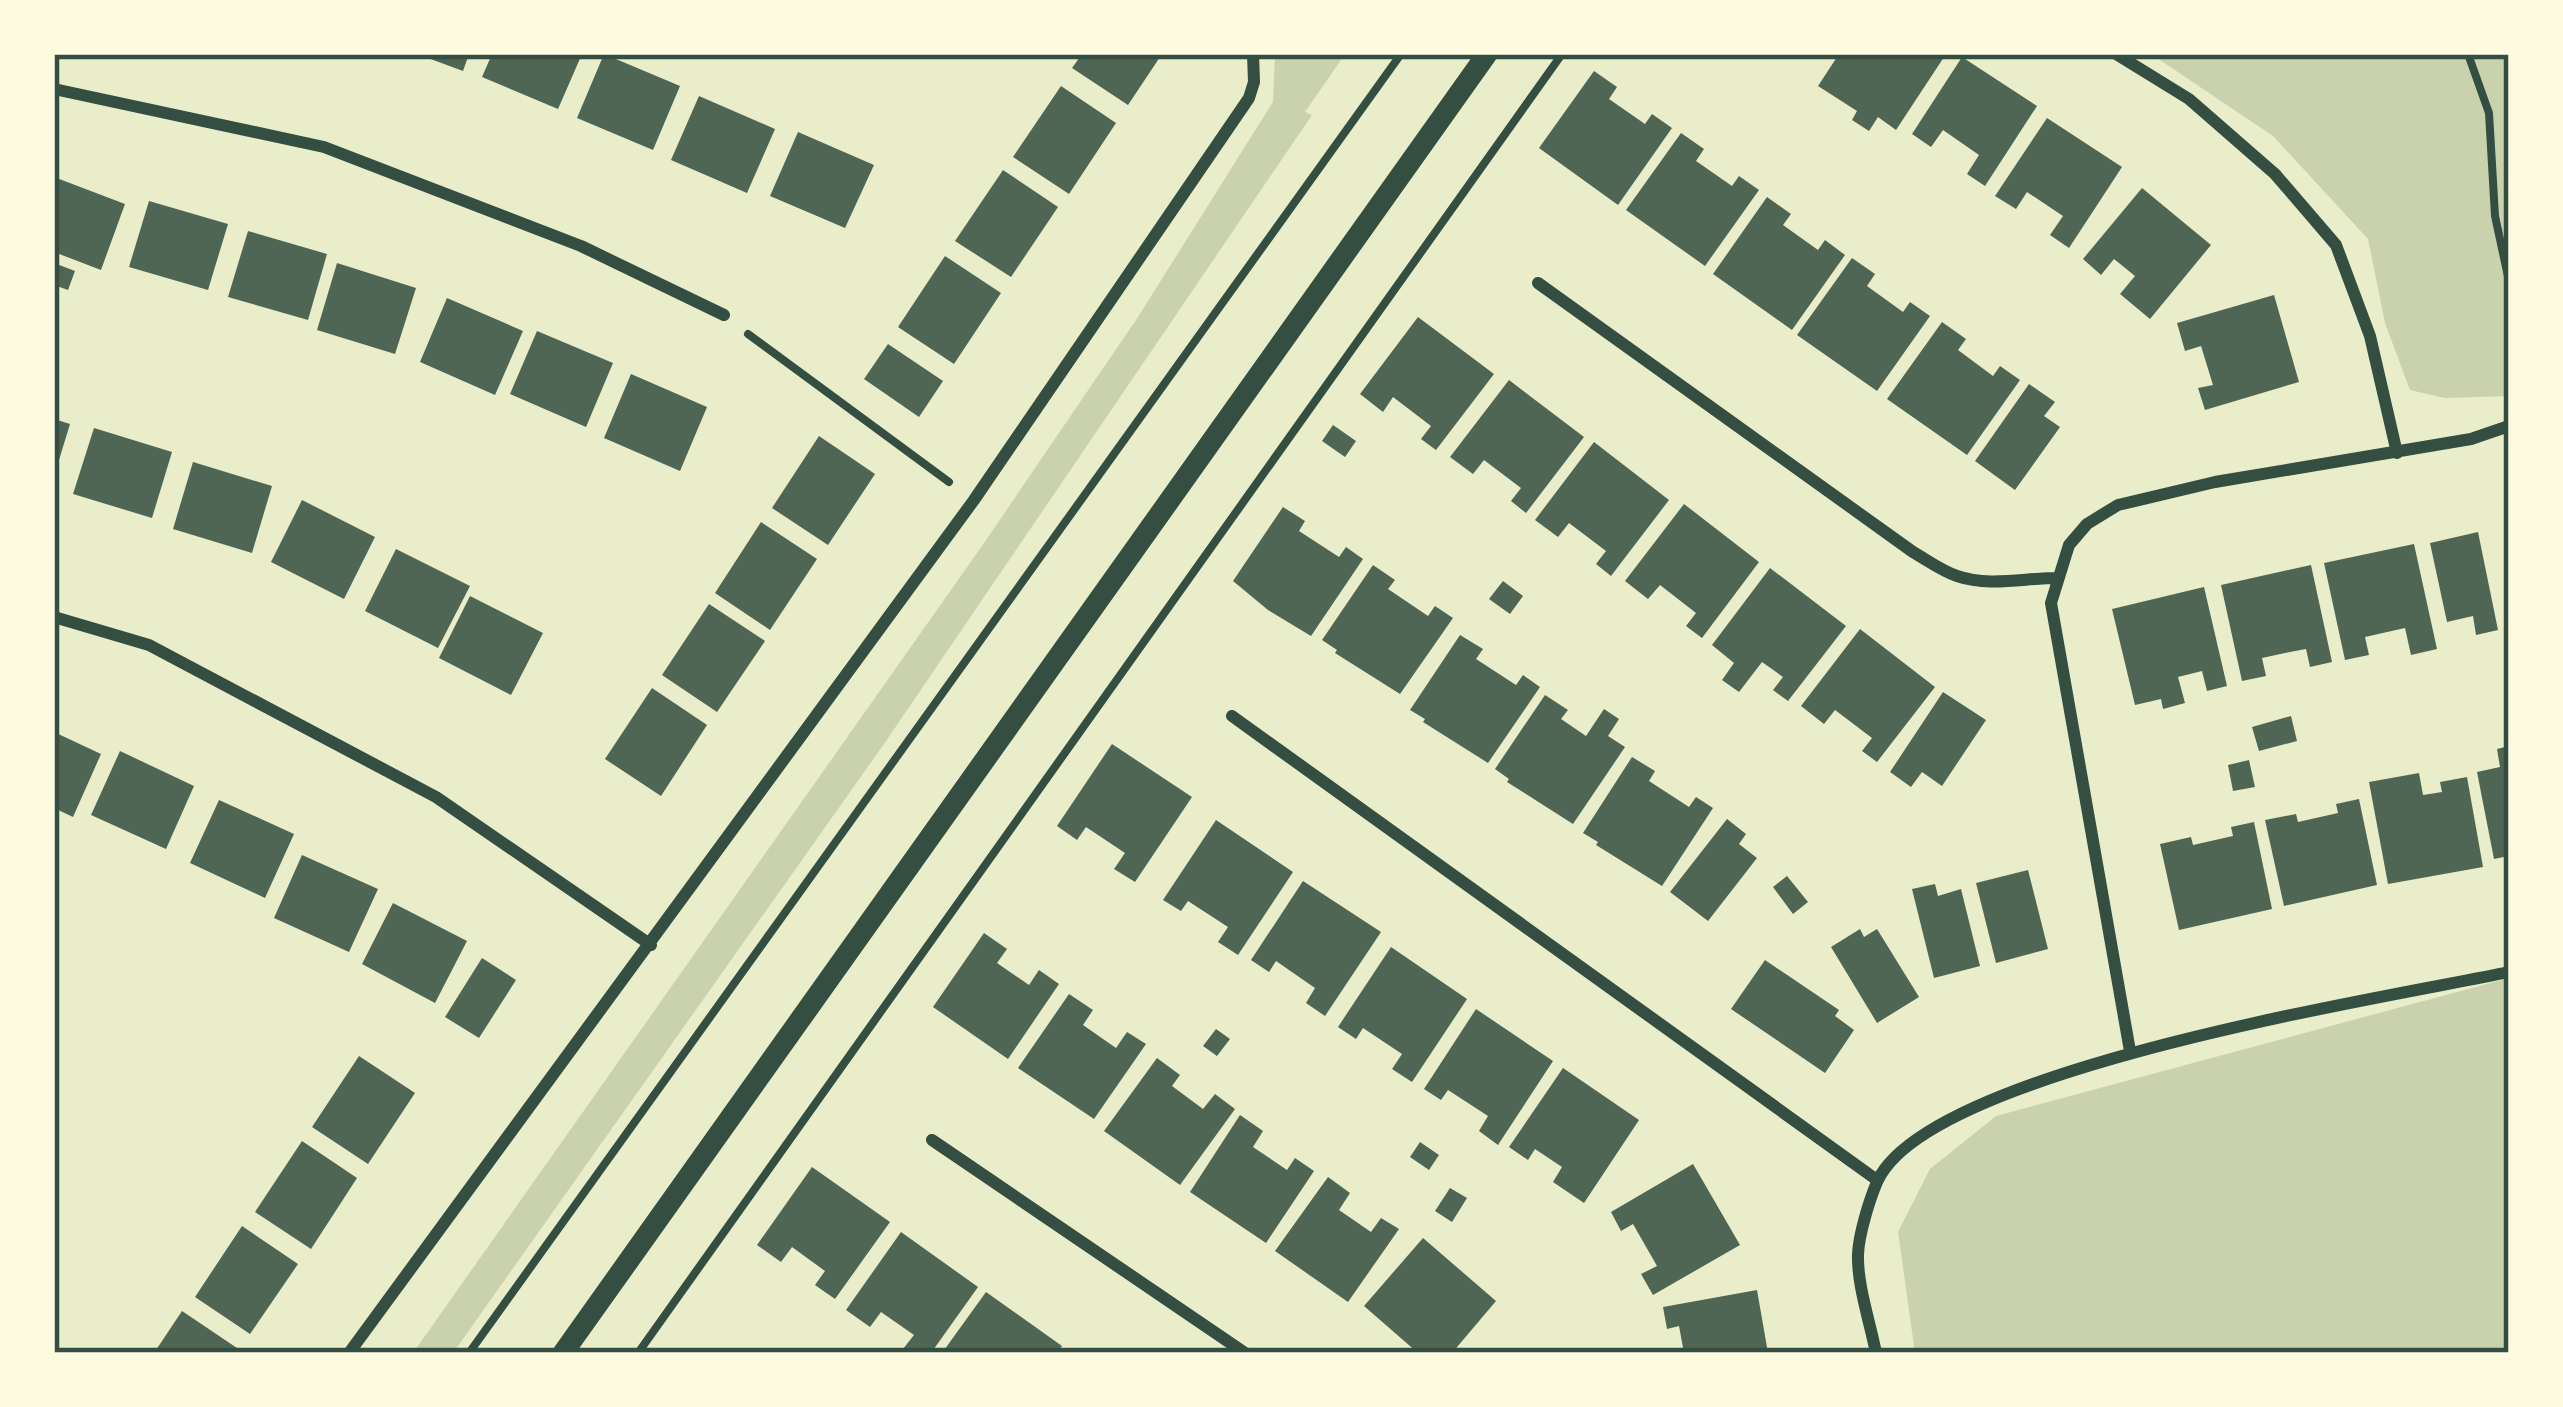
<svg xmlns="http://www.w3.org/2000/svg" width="2563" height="1407" font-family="'Fira Sans Condensed',sans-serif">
<rect width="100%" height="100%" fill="#e9edc9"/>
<!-- green -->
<path fill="#cad2ad" d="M1275 54H1345L1305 112 1312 115 884 744 453 1353H413L982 546 1138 317 1273 102Z
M2151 54H2509V396L2445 398 2410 390 2385 323 2368 239 2273 136Z
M2509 978V1353H1915L1898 1232 1930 1169 1996 1116Z"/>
<!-- building -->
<path fill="#4f6655" d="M417 54H469L463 71Z
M492 54H582L558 109 482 77Z
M604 54 680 86 653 150 577 118Z
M1082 54H1162L1128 105 1072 68Z
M1839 54H1946L1896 130 1878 117 1869 131 1852 120 1857 111 1818 86Z
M1962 57 2037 106 1985 186 1967 174 1979 155 1943 130 1931 147 1912 134Z
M1594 71 1617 87 1609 99 1645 124 1652 114 1672 128 1618 205 1539 148Z
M1061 86 1116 123 1069 194 1013 157Z
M699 96 775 129 747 193 671 160Z
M2047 118 2122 167 2069 248 2050 235 2063 216 2027 192 2016 209 1995 196Z
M798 132 874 165 845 228 770 196Z
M1681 133 1704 149 1696 161 1732 186 1739 176 1759 190 1705 266 1626 210Z
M1003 170 1058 207 1011 277 955 241Z
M54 177 125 204 101 270 54 252Z
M2142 188 2211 245 2150 319 2120 294 2135 276 2114 259 2101 275 2083 259Z
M1767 197 1791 214 1783 225 1818 250 1825 240 1845 255 1792 330 1713 274Z
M149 201 228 224 208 290 129 267Z
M248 231 327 254 308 320 228 297Z
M945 256 1001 293 954 364 898 327Z
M1852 258 1875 274 1867 286 1903 312 1910 302 1930 316 1877 391 1797 335Z
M54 263 75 271 68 290 54 285Z
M337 263 416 288 395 354 317 330Z
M2274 295 2299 382 2205 410 2198 388 2213 385 2201 346 2185 351 2177 323Z
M447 298 523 331 495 395 420 362Z
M1418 317 1494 374 1436 450 1421 439 1431 426 1393 397 1383 412 1360 394Z
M1942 322 1966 339 1958 350 1993 376 2000 366 2020 380 1967 455 1887 399Z
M537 331 613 363 586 427 510 394Z
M888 344 943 381 919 417 864 379Z
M631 374 707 407 680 471 604 438Z
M1509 380 1584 437 1526 513 1511 501 1521 488 1484 460 1473 474 1450 457Z
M2029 384 2055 402 2044 416 2060 427 2015 490 1975 461Z
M54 419 70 424 55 473 54 472Z
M1333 425 1356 441 1345 457 1322 441Z
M94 428 172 452 152 518 73 494Z
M819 436 875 474 828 545 772 508Z
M1594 442 1669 500 1611 576 1596 564 1606 551 1569 523 1558 537 1535 520Z
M193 462 272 486 252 553 173 529Z
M302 500 375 537 344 599 271 562Z
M1684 504 1759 562 1702 638 1686 626 1696 613 1660 585 1648 599 1625 581Z
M1283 507 1305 521 1299 531 1339 557 1346 547 1363 559 1311 636 1268 610 1233 581Z
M761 522 817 559 770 630 715 593Z
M2478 532 2498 630 2476 635 2473 616 2447 622 2430 543Z
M2414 544 2437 649 2411 655 2405 628 2365 637 2369 655 2345 660 2324 563Z
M396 549 470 586 438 648 365 611Z
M1373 565 1395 580 1388 589 1428 616 1435 606 1453 618 1400 694 1335 653 1337 650 1322 640Z
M2311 565 2332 662 2310 667 2306 649 2285 653 2262 658 2266 676 2242 681 2221 585Z
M1770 568 1846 626 1788 701 1773 690 1783 677 1762 662 1739 692 1722 680 1734 663 1712 645Z
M1503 581 1523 596 1510 614 1489 599Z
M2204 587 2227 686 2207 691 2202 671 2178 677 2185 703 2163 709 2161 699 2135 705 2112 609Z
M470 596 543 633 511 695 439 658Z
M709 604 765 641 717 712 662 675Z
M1860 629 1935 687 1877 762 1862 751 1872 738 1835 710 1824 724 1801 706Z
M1460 635 1483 649 1476 659 1516 685 1523 675 1540 687 1488 763 1423 722 1425 719 1410 710Z
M652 688 707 725 661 796 605 759Z
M1943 692 1986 720 1942 786 1922 772 1911 787 1890 772Z
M1545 695 1568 710 1561 719 1586 736 1604 709 1619 719 1608 736 1625 747 1573 824 1507 782 1509 779 1495 769Z
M2291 716 2297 741 2259 751 2252 727Z
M54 732 101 754 73 817 54 808Z
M1112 744 1192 797 1135 882 1114 869 1125 853 1086 827 1077 840 1057 826Z
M2509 746V856L2494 859 2477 772 2500 767 2497 749Z
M120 751 194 786 166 849 91 815Z
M1632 757 1655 771 1649 781 1689 807 1696 797 1713 808 1662 886 1596 845 1598 842 1583 833Z
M2249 760 2255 787 2233 791 2228 765Z
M2419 773 2423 795 2442 792 2440 782 2467 777 2483 867 2388 884 2369 782Z
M2359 799 2377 885 2284 906 2265 820 2296 814 2298 822 2338 813 2336 804Z
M219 800 294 834 265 898 190 863Z
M1727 819 1746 834 1739 844 1757 858 1708 921 1670 892Z
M1216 820 1293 872 1238 955 1218 942 1228 927 1188 901 1181 911 1163 900Z
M2254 822 2272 909 2179 930 2160 844 2191 837 2193 845 2233 836 2231 827Z
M302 855 378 889 349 952 274 918Z
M2028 870 2048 949 1996 963 1976 883Z
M1787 876 1808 902 1793 914 1773 887Z
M1303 881 1381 932 1325 1016 1306 1003 1315 988 1276 961 1269 972 1251 960Z
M1935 884 1938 896 1961 889 1980 966 1934 978 1912 889Z
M393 903 467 941 435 1003 362 964Z
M1860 929 1864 937 1877 929 1919 997 1877 1023 1831 947Z
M984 933 1007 949 997 963 1029 985 1039 970 1059 984 1008 1059 933 1007Z
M1391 947 1467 999 1412 1082 1392 1069 1402 1054 1363 1028 1356 1039 1338 1027Z
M482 958 516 980 479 1038 445 1017Z
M1765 960 1839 1010 1835 1016 1854 1030 1825 1073 1731 1009Z
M1069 994 1093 1010 1083 1025 1116 1048 1127 1032 1146 1044 1094 1119 1018 1068Z
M1476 1009 1553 1061 1498 1145 1479 1131 1488 1116 1448 1090 1441 1100 1424 1089Z
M1216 1029 1230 1039 1217 1056 1203 1046Z
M359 1056 415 1093 368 1164 312 1127Z
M1157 1058 1180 1075 1172 1086 1203 1109 1215 1094 1235 1109 1180 1185 1104 1131Z
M1563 1068 1639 1120 1584 1203 1553 1182 1562 1167 1535 1149 1528 1160 1509 1147Z
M1240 1115 1263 1131 1253 1147 1287 1170 1295 1158 1314 1171 1266 1243 1190 1192Z
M302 1141 357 1178 311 1249 255 1212Z
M1420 1142 1439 1155 1429 1170 1410 1157Z
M1693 1164 1740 1245 1653 1295 1641 1274 1657 1266 1633 1224 1621 1231 1611 1212Z
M812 1167 890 1222 835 1299 815 1285 825 1271 792 1247 781 1262 757 1245Z
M1328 1177 1350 1193 1339 1210 1371 1232 1381 1218 1399 1229 1348 1302 1275 1251Z
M1450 1188 1467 1198 1452 1222 1435 1211Z
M242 1226 298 1264 250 1334 195 1297Z
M901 1232 978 1287 931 1353 903 1349 914 1335 881 1312 870 1327 846 1310Z
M1423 1238 1496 1301 1452 1353H1418L1364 1306Z
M1757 1290 1768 1353H1684L1679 1326 1667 1329 1663 1307Z
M986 1292 1062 1346 1057 1353H942Z
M182 1311 237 1348 234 1353H154Z"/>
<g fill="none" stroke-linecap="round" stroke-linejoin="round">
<!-- path -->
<path stroke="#344e41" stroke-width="8" d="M2468 54 2489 113 2495 216 2509 281
M748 334 949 482
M469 1353 1401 54
M638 1353 1562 54"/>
<!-- minor -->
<path stroke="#344e41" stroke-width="12" d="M2116 54 2189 99 2275 174 2336 245 2370 336 2397 453
M54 89 324 147 581 246 724 315
M1538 283 1913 552C1927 560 1942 571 1957 576 1989 587 2024 578 2057 578
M54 617 149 645 436 797 651 945
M1232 716 1877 1180
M2130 1051 2051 603 2069 545 2087 524 2118 505 2215 482 2471 439 2509 426
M932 1140 1245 1353
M349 1353 974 500 1249 98 1254 82 1253 54
M1876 1353C1870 1322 1857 1285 1858 1254 1859 1234 1869 1201 1877 1182 1927 1069 2385 998 2509 972"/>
<!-- tertiary -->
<path stroke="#344e41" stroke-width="21" d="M563 1353 1487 54"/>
</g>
<!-- border -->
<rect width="2563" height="1407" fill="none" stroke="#fefae0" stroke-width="114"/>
<rect x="57" y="57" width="2449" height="1293" fill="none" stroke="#344e41" stroke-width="4.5"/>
</svg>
